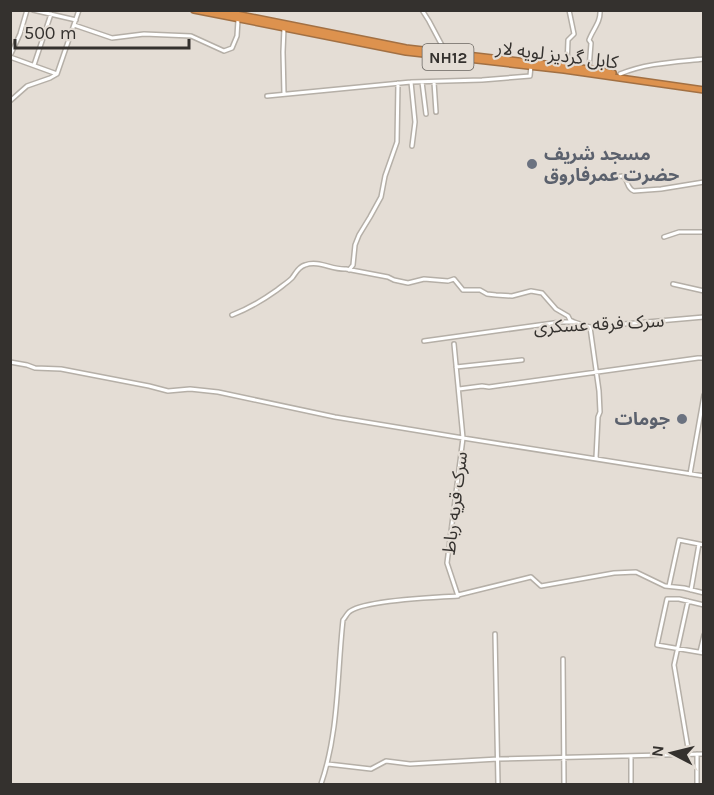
<svg xmlns="http://www.w3.org/2000/svg" width="714" height="795" font-family="Karla,'Noto Sans Arabic',sans-serif">
<rect width="100%" height="100%" fill="#e4ddd5"/>
<g fill="none" stroke-linecap="round" stroke-linejoin="round">
<defs>
<path id="minor" d="M33 10 76 20
M422 10 429 21 446 53
M74 25 112 38 144 34 191 36 224 51 232 48 237 36 238 20
M10 56 20 34 27 10
M10 57 57 74
M34 65 51 14
M567 66 568 40 574 34 569 10
M589 69 591 43 589 40C593 29 601 22 600 10
M620 74C646 63 676 62 704 59
M411 82 415 122 412 146
M422 82 426 114
M434 82 436 112
M284 94 283 52 284 28
M267 96 411 82 482 80 530 76 531 66
M10 101 27 86 50 78 57 74 79 10
M599 179 623 176C629 181 626 188 634 191L661 189 704 182
M664 237 679 232H704
M349 270 353 265 355 245 359 235 370 217 381 197 385 176 397 142 398 83
M673 284 704 291
M232 315C248 309 263 300 277 290 282 286 288 282 292 278 296 273 298 267 305 265 319 260 332 270 346 269L388 277 394 280 408 283 424 279 448 281 454 279 463 290H480L487 294 496 295 512 296 531 291 542 293 556 309 568 316 570 320 574 322
M590 327 599 391 600 412 598 417 596 458
M424 341 561 322H574L590 327 704 317
M10 362 27 365 35 368 61 369 149 386 168 391 190 389 218 392 335 417 463 438 454 344
M456 367 522 360
M459 389 482 386 489 387 698 358H704
M690 474 704 395
M669 586 679 540 704 545
M691 590 699 544
M458 595 531 577 541 586 614 573 636 572 665 586 684 588 704 593
M688 601 674 665 689 754
M704 605 679 599H667L657 645 704 653
M495 634 498 784
M700 652 704 635
M563 659 564 784
M697 754V784
M328 764 371 769 386 761 410 764 498 759 704 754
M321 784C339 732 337 675 343 620 345 618 346 615 349 612 362 600 437 597 458 596L447 563 463 438 704 476
M631 784V756"/>
<path id="highway" d="M194 10 406 52 564 70 704 90
M216 10 406 48 589 69 613 73"/>
</defs>
<!-- minor casing -->
<use href="#minor" stroke="#b5afa7" stroke-width="6"/>
<!-- highway casing -->
<use href="#highway" stroke="#a27043" stroke-width="8"/>
<!-- minor -->
<use href="#minor" stroke="#fff" stroke-width="3"/>
<!-- highway -->
<use href="#highway" stroke="#dd924e" stroke-width="5"/>
</g>
<!-- markers -->
<g fill="#6b7280" stroke="#e4ddd5" stroke-width="2">
<circle cx="532" cy="164" r="6"/>
<circle cx="682" cy="419" r="6"/>
</g>
<g text-anchor="middle" dominant-baseline="central" stroke-width="4.5" stroke-linejoin="round" paint-order="stroke">
<!-- shield labels -->
<rect fill="#e4ddd5" stroke="#696560" stroke-width="1.5" x="422.5" y="44" width="51" height="26" rx="4.5"/>
<g font-size="16" font-weight="bold" fill="#34312e">
<text x="448" y="57">NH12</text>
</g>
<!-- street labels -->
<g font-size="18" fill="#34312e" stroke="#e4ddd5">
<text transform="translate(557 55) rotate(7)">کابل گردیز لویه لار</text>
<text transform="translate(599 324) rotate(-3)">سرک فرقه عسکری</text>
<text transform="translate(455 503) rotate(-83)">سرک قریه رباط</text>
</g>
<!-- worship labels -->
<g font-size="18" font-weight="bold" fill="#5b616d" stroke="#e4ddd5" text-anchor="start">
<text x="544" y="154">مسجد شریف<tspan x="544" dy="21">حضرت عمرفاروق</tspan></text>
<text x="670" y="419" text-anchor="end">جومات</text>
</g>
</g>
<!-- border -->
<rect width="714" height="795" fill="none" stroke="#34312e" stroke-width="24"/>
<!-- north arrow -->
<g transform="translate(672 753) rotate(277)" stroke="#e4ddd5" stroke-width="4.5" paint-order="stroke">
<path d="M0-4.5L10 22L0 15L-10 22Z" fill="#34312e"/>
<text y="-9" font-size="16" font-weight="bold" text-anchor="middle" fill="#34312e">N</text>
</g>
<!-- scale -->
<path d="M15 39v9h174v-9" fill="none" stroke="#34312e" stroke-width="3"/>
<text x="24" y="39" font-size="18" fill="#34312e" stroke="#e4ddd5" stroke-width="4.5" paint-order="stroke">500 m</text>
</svg>
